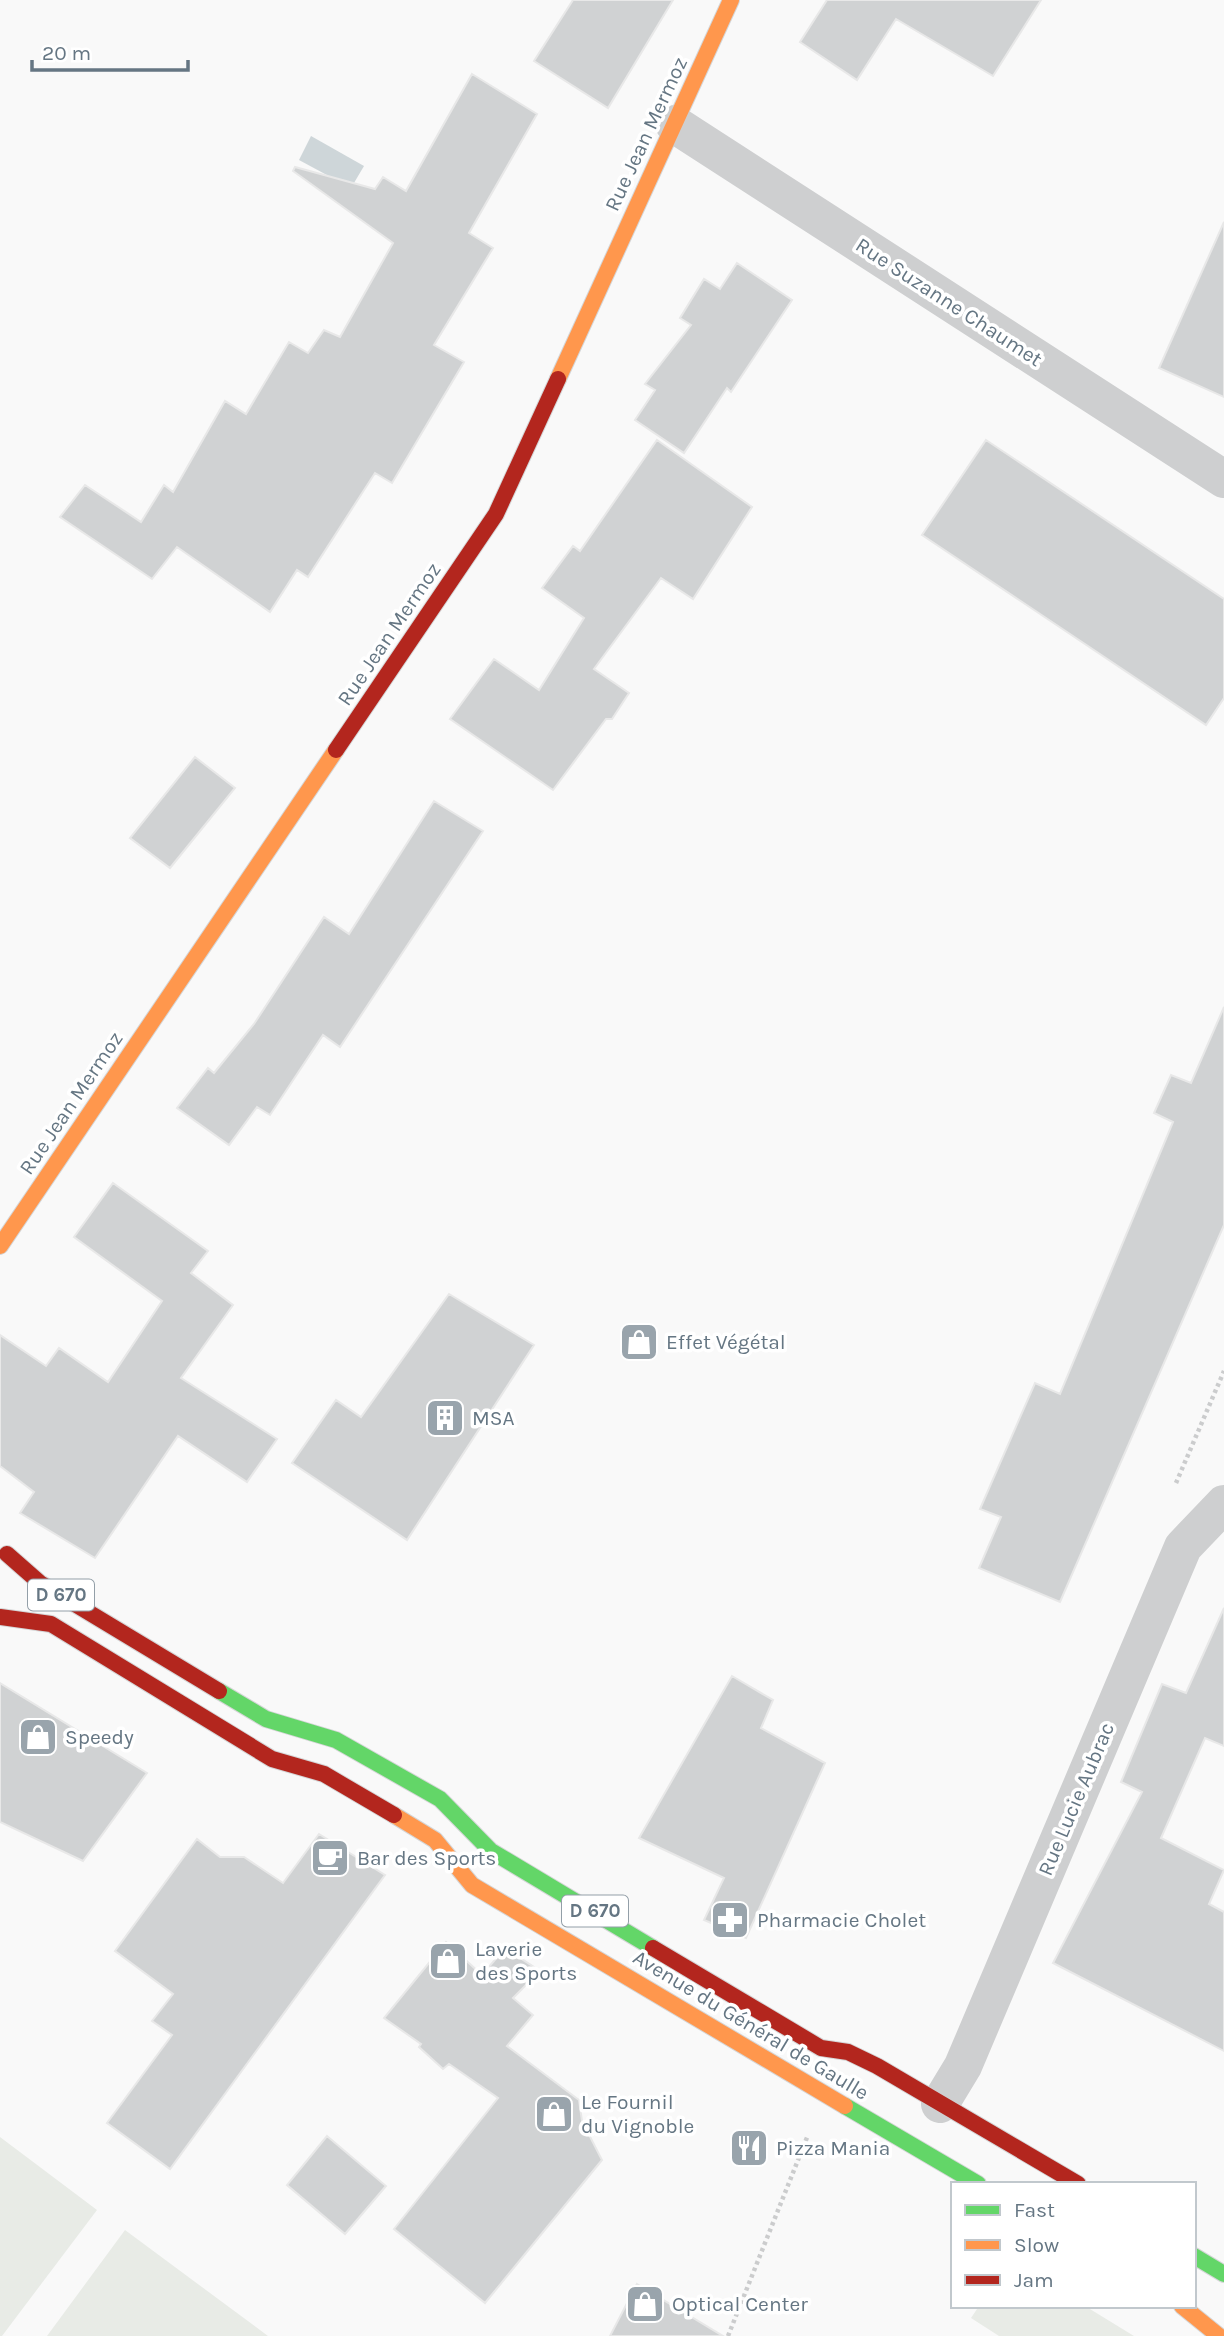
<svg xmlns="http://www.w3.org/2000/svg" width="1224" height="2336" font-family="Karla,sans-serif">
<rect width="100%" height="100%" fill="#f9f9f9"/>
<!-- green -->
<path fill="#e8ebe6" d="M0 2137 97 2210 2 2336H0Z
M125 2230 268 2336H47Z
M979 2306H1085L1134 2336H999L971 2318Z"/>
<!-- water -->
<path fill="#ced6d9" d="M311 136 364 166 351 188 299 160Z"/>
<!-- building -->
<path fill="#d0d2d3" stroke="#e8e8e8" stroke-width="2" d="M573 0H673L608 108 534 61Z
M827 0H1041L993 76 896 19 857 80 800 42Z
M472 74 537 114 469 233 493 248 434 345 464 362 392 483 375 473 308 577 297 570 270 612 177 547 152 579 60 517 85 485 141 522 164 485 173 492 225 401 246 414 289 342 308 353 324 330 340 337 393 243 293 171 295 167 375 189 383 177 406 191Z
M1224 222V397L1159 368Z
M737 263 792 300 731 392 727 388 684 453 635 420 655 390 645 384 691 325 680 318 704 279 720 289Z
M657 440 752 507 693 599 661 578 594 669 629 693 612 719H606L553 790 450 719 494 659 539 690 584 618 542 588 573 546 580 551Z
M986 440 1224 599V698L1206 725 922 535Z
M195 757 235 788 170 868 130 838Z
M434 801 483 831 340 1047 323 1035 270 1115 257 1107 229 1145 177 1108 208 1068 214 1073 254 1024 324 917 349 934Z
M1224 1007V1225L1060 1602 979 1568 1001 1517 980 1509 1035 1383 1060 1394 1173 1122 1154 1113 1171 1075 1191 1083Z
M113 1183 208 1251 191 1273 233 1305 181 1378 277 1439 247 1482 178 1436 95 1558 20 1513 34 1492 0 1466V1335L46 1366 59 1348 108 1382 162 1301 74 1237Z
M449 1294 534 1345 407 1540 292 1463 336 1400 361 1417Z
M1224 1608V1746L1205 1738 1161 1838 1224 1870 1209 1904 1224 1912V2051L1053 1963 1142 1792 1121 1782 1162 1684 1186 1693Z
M732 1676 773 1700 761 1728 825 1763 746 1938 704 1920 724 1878 639 1838Z
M0 1683 147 1773 83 1861 0 1822Z
M319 1834 385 1875 170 2169 107 2123 172 2035 152 2021 173 1994 115 1951 197 1839 220 1857H244L283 1883Z
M446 1942 482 1975 505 1948 540 1971 513 1998 533 2015 507 2046 579 2100 582 2121 602 2160 485 2303 394 2229 498 2098 449 2064 443 2069 419 2047 421 2044 384 2018Z
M327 2136 386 2186 345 2234 287 2185Z
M637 2284 723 2336H610Z"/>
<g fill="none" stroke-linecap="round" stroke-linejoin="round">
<defs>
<path id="fast" d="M219 1691 266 1719 336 1740 440 1799 491 1851 653 1948
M845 2106 978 2184
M1194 2256 1224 2274"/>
<path id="slow" d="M558 379 731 0
M0 1246 336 750
M394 1815 435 1840 472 1885 845 2106
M1182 2306 1219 2336"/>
<path id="jam" d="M336 750 496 514 558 379
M7 1554 40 1583 219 1691
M0 1617 51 1624 272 1759 324 1774 394 1815
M653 1948 821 2048 848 2052 877 2066 1078 2184"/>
</defs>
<!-- fast casing -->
<use href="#fast" stroke="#d5d6d7" stroke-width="18"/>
<!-- slow casing -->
<use href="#slow" stroke="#d5d6d7" stroke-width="18"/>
<!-- jam casing -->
<use href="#jam" stroke="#d5d6d7" stroke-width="18"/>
<!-- path -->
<path stroke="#cbcccd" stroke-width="4.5" stroke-dasharray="3.5 3.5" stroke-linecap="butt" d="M1176 1483 1224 1371
M728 2336 808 2135"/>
<!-- street -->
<path stroke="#cecfd0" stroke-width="38" d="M674 124 1224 479
M940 2104 963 2066 1183 1547 1224 1504"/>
<!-- fast -->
<use href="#fast" stroke="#63d668" stroke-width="16"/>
<!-- slow -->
<use href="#slow" stroke="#ff974d" stroke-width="16"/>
<!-- jam -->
<use href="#jam" stroke="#b3261e" stroke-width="16"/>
</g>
<!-- icons -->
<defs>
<symbol id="shop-square" viewBox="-11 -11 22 22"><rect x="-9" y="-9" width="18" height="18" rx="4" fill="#99a4ac" stroke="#fff"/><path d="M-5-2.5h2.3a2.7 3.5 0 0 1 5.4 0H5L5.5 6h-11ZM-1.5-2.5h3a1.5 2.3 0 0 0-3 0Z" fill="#fff"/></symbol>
<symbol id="building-square" viewBox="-11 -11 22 22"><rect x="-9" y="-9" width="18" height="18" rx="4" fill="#99a4ac" stroke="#fff"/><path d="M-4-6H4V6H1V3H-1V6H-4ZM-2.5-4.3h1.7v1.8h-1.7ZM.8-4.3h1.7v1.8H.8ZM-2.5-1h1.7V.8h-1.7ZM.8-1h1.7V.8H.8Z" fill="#fff"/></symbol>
<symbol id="cafe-square" viewBox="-11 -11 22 22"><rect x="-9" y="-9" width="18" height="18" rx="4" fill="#99a4ac" stroke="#fff"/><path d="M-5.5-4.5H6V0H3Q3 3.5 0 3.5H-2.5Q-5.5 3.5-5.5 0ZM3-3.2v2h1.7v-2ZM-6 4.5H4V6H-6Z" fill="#fff"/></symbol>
<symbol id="pharmacy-square" viewBox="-11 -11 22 22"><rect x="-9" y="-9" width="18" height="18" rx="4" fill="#99a4ac" stroke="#fff"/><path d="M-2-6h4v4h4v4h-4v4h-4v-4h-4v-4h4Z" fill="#fff"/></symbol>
<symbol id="restaurant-square" viewBox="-11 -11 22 22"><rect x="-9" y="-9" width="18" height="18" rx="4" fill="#99a4ac" stroke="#fff"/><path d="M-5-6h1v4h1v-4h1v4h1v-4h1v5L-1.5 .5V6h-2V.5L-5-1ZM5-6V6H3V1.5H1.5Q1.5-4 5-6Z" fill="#fff"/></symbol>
</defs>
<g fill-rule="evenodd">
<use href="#shop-square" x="617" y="1320" width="44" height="44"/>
<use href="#building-square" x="423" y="1396" width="44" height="44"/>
<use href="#shop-square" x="16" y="1715" width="44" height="44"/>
<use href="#cafe-square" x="308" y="1836" width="44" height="44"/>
<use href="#pharmacy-square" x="708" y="1898" width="44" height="44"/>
<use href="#shop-square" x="426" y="1939" width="44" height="44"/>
<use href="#shop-square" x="532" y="2092" width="44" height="44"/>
<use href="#restaurant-square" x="727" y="2126" width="44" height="44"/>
<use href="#shop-square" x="623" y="2282" width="44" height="44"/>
</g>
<g text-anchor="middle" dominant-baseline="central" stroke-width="7" stroke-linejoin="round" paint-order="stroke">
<!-- shield labels -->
<g fill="#fff" stroke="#939fa8" stroke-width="2">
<rect x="28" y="1579.5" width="66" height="31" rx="5"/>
<rect x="562" y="1895.5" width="66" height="31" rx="5"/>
</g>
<g font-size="19" font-weight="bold" fill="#657683">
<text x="61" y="1595">D 670</text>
<text x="595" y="1911">D 670</text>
</g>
<!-- street labels -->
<g font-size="21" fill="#657683" stroke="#fff">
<text transform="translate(646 134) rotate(-65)">Rue Jean Mermoz</text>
<text transform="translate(949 302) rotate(33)">Rue Suzanne Chaumet</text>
<text transform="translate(389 634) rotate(-56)">Rue Jean Mermoz</text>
<text transform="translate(71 1103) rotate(-56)">Rue Jean Mermoz</text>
<text transform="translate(1076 1799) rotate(-67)">Rue Lucie Aubrac</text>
<text transform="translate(751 2025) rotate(31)">Avenue du Général de Gaulle</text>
</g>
<!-- poi labels -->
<g font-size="21" fill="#657683" stroke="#fff" text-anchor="start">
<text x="666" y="1342">Effet Végétal</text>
<text x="472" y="1418">MSA</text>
<text x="65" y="1737">Speedy</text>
<text x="357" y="1858">Bar des Sports</text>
<text x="757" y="1920">Pharmacie Cholet</text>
<text x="475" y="1949">Laverie<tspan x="475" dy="24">des Sports</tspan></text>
<text x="581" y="2102">Le Fournil<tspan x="581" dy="24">du Vignoble</tspan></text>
<text x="776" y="2148">Pizza Mania</text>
<text x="672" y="2304">Optical Center</text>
</g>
</g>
<!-- legend -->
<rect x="951" y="2182" width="245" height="126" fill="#ffffff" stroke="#c1c8cd" stroke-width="2"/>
<rect x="965" y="2205" width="35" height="10" fill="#63d668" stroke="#c1c8cd" stroke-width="2"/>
<text x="1014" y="2217" font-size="21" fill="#657683">Fast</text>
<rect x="965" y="2240" width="35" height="10" fill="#ff974d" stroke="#c1c8cd" stroke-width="2"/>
<text x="1014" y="2252" font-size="21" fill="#657683">Slow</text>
<rect x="965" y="2275" width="35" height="10" fill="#b3261e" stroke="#c1c8cd" stroke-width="2"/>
<text x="1014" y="2287" font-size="21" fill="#657683">Jam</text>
<!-- scale -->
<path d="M32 60v10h156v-10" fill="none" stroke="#657683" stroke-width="3.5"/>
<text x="42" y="60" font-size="21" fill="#657683" stroke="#ffffff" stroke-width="5" paint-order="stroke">20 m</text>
</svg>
